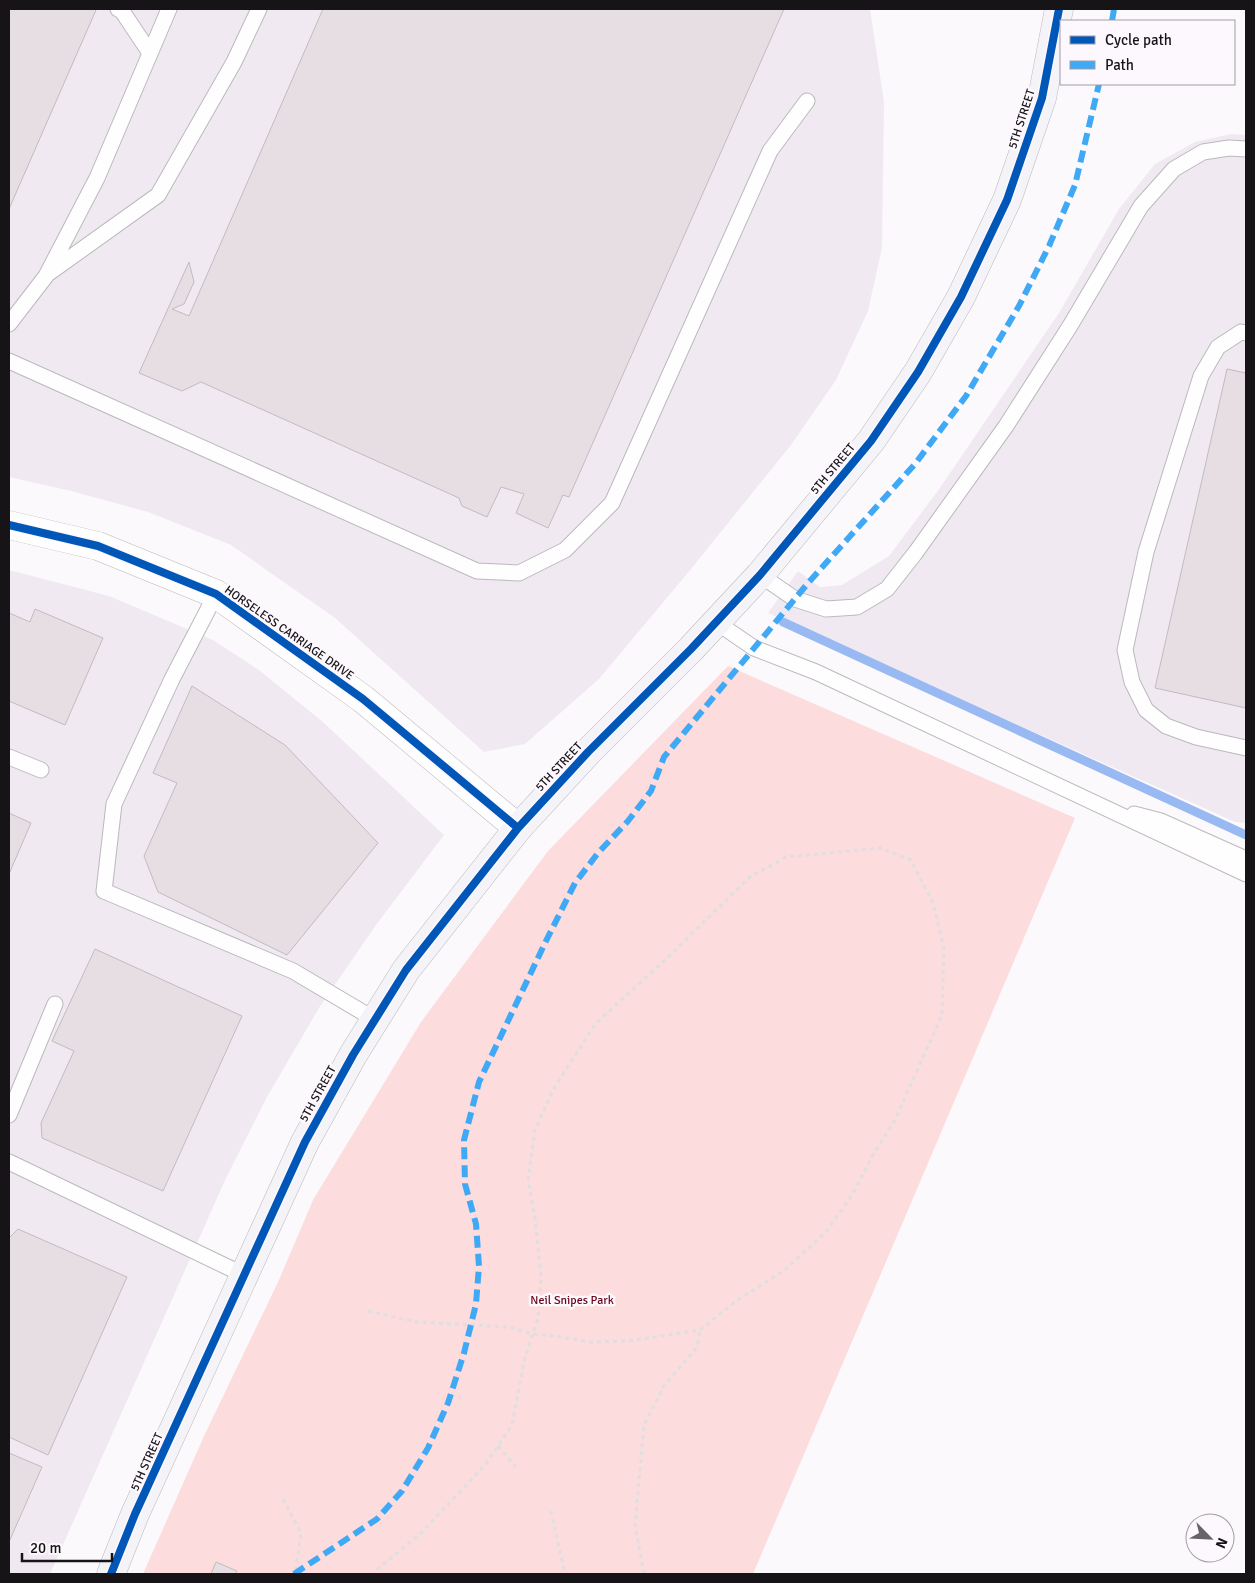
<svg xmlns="http://www.w3.org/2000/svg" width="1255" height="1583" font-family="Signika,sans-serif">
<rect width="100%" height="100%" fill="#fcf9fd"/>
<!-- built -->
<path fill="#f0e9f2" d="M9 9H870L884 102 882 248 868 311 836 380 791 445 691 569 599 679 525 744 484 752 335 618 231 545 148 512 71 491 9 477Z
M1231 134 1246 135V823L1235 822 768 613 798 571 820 587 842 585 889 556 937 492 1059 313 1119 209 1155 164 1195 142Z
M9 570 109 596 213 640 259 670 323 722 444 835 376 925 319 1008 267 1097 226 1178 50 1574H9Z"/>
<!-- green -->
<path fill="#fcdcdd" d="M728 666 1075 818 753 1574H143L204 1436 279 1280 313 1200 421 1022 548 851Z"/>
<g fill="none" stroke-linecap="round" stroke-linejoin="round">
<!-- stream -->
<path stroke="#99b9f2" stroke-width="9" d="M783 622 1246 835"/>
</g>
<!-- building -->
<path fill="#e7dee3" stroke="#bfbcbf" d="M9 9H93L96 10 9 209Z
M323 9H784L569 497 563 495 548 528 516 513 524 494 501 487 487 517 462 506 459 498 201 382 182 391 139 373 189 262 194 282 184 304 172 309 189 316Z
M1227 369 1246 373V708L1155 688Z
M35 609 103 638 65 725 9 701V613L30 622Z
M192 686 285 745 378 843 287 955 158 892 144 856 177 783 153 773Z
M9 813 31 823 9 874Z
M95 949 242 1016 163 1191 42 1138 41 1123 74 1051 52 1041Z
M18 1229 127 1277 48 1455 9 1437V1238Z
M9 1453 42 1467 9 1542Z
M216 1562 237 1571 235 1574H211Z"/>
<g fill="none" stroke-linecap="round" stroke-linejoin="round">
<defs>
<path id="lane" d="M118 9 122 11 150 53
M49 273 158 195 234 62 259 9
M9 324 46 276 97 178 169 9
M1246 333 1241 332 1218 347 1201 376 1146 552 1125 650 1132 682 1146 710 1166 726 1196 737 1246 748
M9 361 477 571 519 573 565 550 612 503 770 151 807 101
M760 575 795 599 826 609 857 607 887 589 916 552 1006 426 1070 326 1141 206 1174 169 1203 152 1229 148 1246 149
M216 594 172 679 114 804 104 891 293 971 374 1019
M716 622 754 648 816 672 1246 874
M9 757 41 770
M1134 814 1161 821 1246 859
M9 1115 55 1004
M9 1162 244 1275"/>
<path id="street" d="M9 525 98 546 216 594 363 699 518 828"/>
<path id="secondary" d="M111 1574 135 1514 305 1142 353 1055 406 970 518 828 588 752 691 649 760 575 871 441 918 372 961 297 1007 200 1042 98 1059 9"/>
</defs>
<!-- lane casing -->
<use href="#lane" stroke="#bbb9bb" stroke-width="17"/>
<!-- street casing -->
<use href="#street" stroke="#bbb9bb" stroke-width="29"/>
<!-- secondary casing -->
<use href="#secondary" stroke="#bbb9bb" stroke-width="29"/>
<!-- path -->
<path stroke="#dfdfdf" stroke-width="3" stroke-dasharray="4 4" stroke-linecap="butt" d="M368 1311 417 1322 509 1327 532 1334 556 1336 590 1342 628 1341 700 1330 736 1301 785 1270 826 1232 852 1195 873 1155 895 1120 942 1015 944 949 933 903 911 860 880 848 786 857 750 877 665 960 595 1024 553 1090 535 1130 528 1180 535 1218 541 1276 538 1319 525 1357 512 1425 485 1465 420 1534 380 1567 373 1574
M498 1446 516 1467
M283 1499 301 1533 295 1574
M551 1511 564 1570 562 1574
M644 1574 635 1525 644 1425 664 1386 697 1347 700 1330"/>
<!-- lane -->
<use href="#lane" stroke="#fffeff" stroke-width="15"/>
<!-- street -->
<use href="#street" stroke="#fffeff" stroke-width="28"/>
<!-- secondary -->
<use href="#secondary" stroke="#f4f3f7" stroke-width="28"/>
<!-- quiet -->
<path stroke="#3fa9f5" stroke-width="6" stroke-dasharray="12 6" stroke-linecap="butt" d="M1112 21 1114 9
M294 1574 377 1519 402 1491 428 1448 448 1403 464 1353 476 1304 479 1266 476 1224 465 1184 464 1140 479 1082 546 941 575 883 598 853 628 821 651 791 664 757 808 583 915 464 966 396 1019 306 1049 246 1075 185 1099 84"/>
<defs>
<path id="cycleway" d="M9 525 98 546 216 594 363 699 518 828
M111 1574 135 1514 305 1142 353 1055 406 970 518 828 588 752 691 649 760 575 871 441 918 372 961 297 1007 200 1042 98 1059 9"/>
</defs>
<!-- cycleway casing -->
<use href="#cycleway" stroke="#fdf8fe" stroke-width="11"/>
<!-- cycleway -->
<use href="#cycleway" stroke="#0057b8" stroke-width="8"/>
</g>
<g text-anchor="middle" dominant-baseline="central" stroke-width="5" stroke-linejoin="round" paint-order="stroke">
<!-- street labels -->
<g font-size="12" fill="#161416" stroke="#fdf8fe">
<text transform="translate(1022 119) rotate(-72)">5TH STREET</text>
<text transform="translate(833 469) rotate(-50)">5TH STREET</text>
<text transform="translate(289 633) rotate(35)">HORSELESS CARRIAGE DRIVE</text>
<text transform="translate(559 767) rotate(-47)">5TH STREET</text>
<text transform="translate(318 1094) rotate(-61)">5TH STREET</text>
<text transform="translate(147 1462) rotate(-66)">5TH STREET</text>
</g>
<!-- park labels -->
<g font-size="12" fill="#670618" stroke="#fdf8fe">
<text x="572" y="1300">Neil Snipes Park</text>
</g>
</g>
<!-- border -->
<rect width="1255" height="1583" fill="none" stroke="#161416" stroke-width="20"/>
<!-- legend -->
<rect x="1060" y="20" width="175" height="65" fill="#fdf8fe" stroke="#a19da1"/>
<rect x="1070" y="36" width="25" height="8" fill="#0057b8" stroke="#a19da1"/>
<text x="1105" y="45" font-size="15" fill="#161416">Cycle path</text>
<rect x="1070" y="61" width="25" height="8" fill="#3fa9f5" stroke="#a19da1"/>
<text x="1105" y="70" font-size="15" fill="#161416">Path</text>
<!-- north arrow -->
<g transform="translate(1210 1538) rotate(114)"><circle r="24" fill="#fdf8fe" stroke="#a19da1"/>
<path d="M0-4L9 19L0 12L-9 19Z" fill="#666467"/>
<text y="-8" font-size="14" font-weight="bold" text-anchor="middle" fill="#161416">N</text>
</g>
<!-- scale -->
<path d="M22 1553v8h90v-8" fill="none" stroke="#161416" stroke-width="2.5"/>
<text x="30" y="1553" font-size="15" fill="#161416" stroke="#fdf8fe" stroke-width="4" paint-order="stroke">20 m</text>
</svg>
